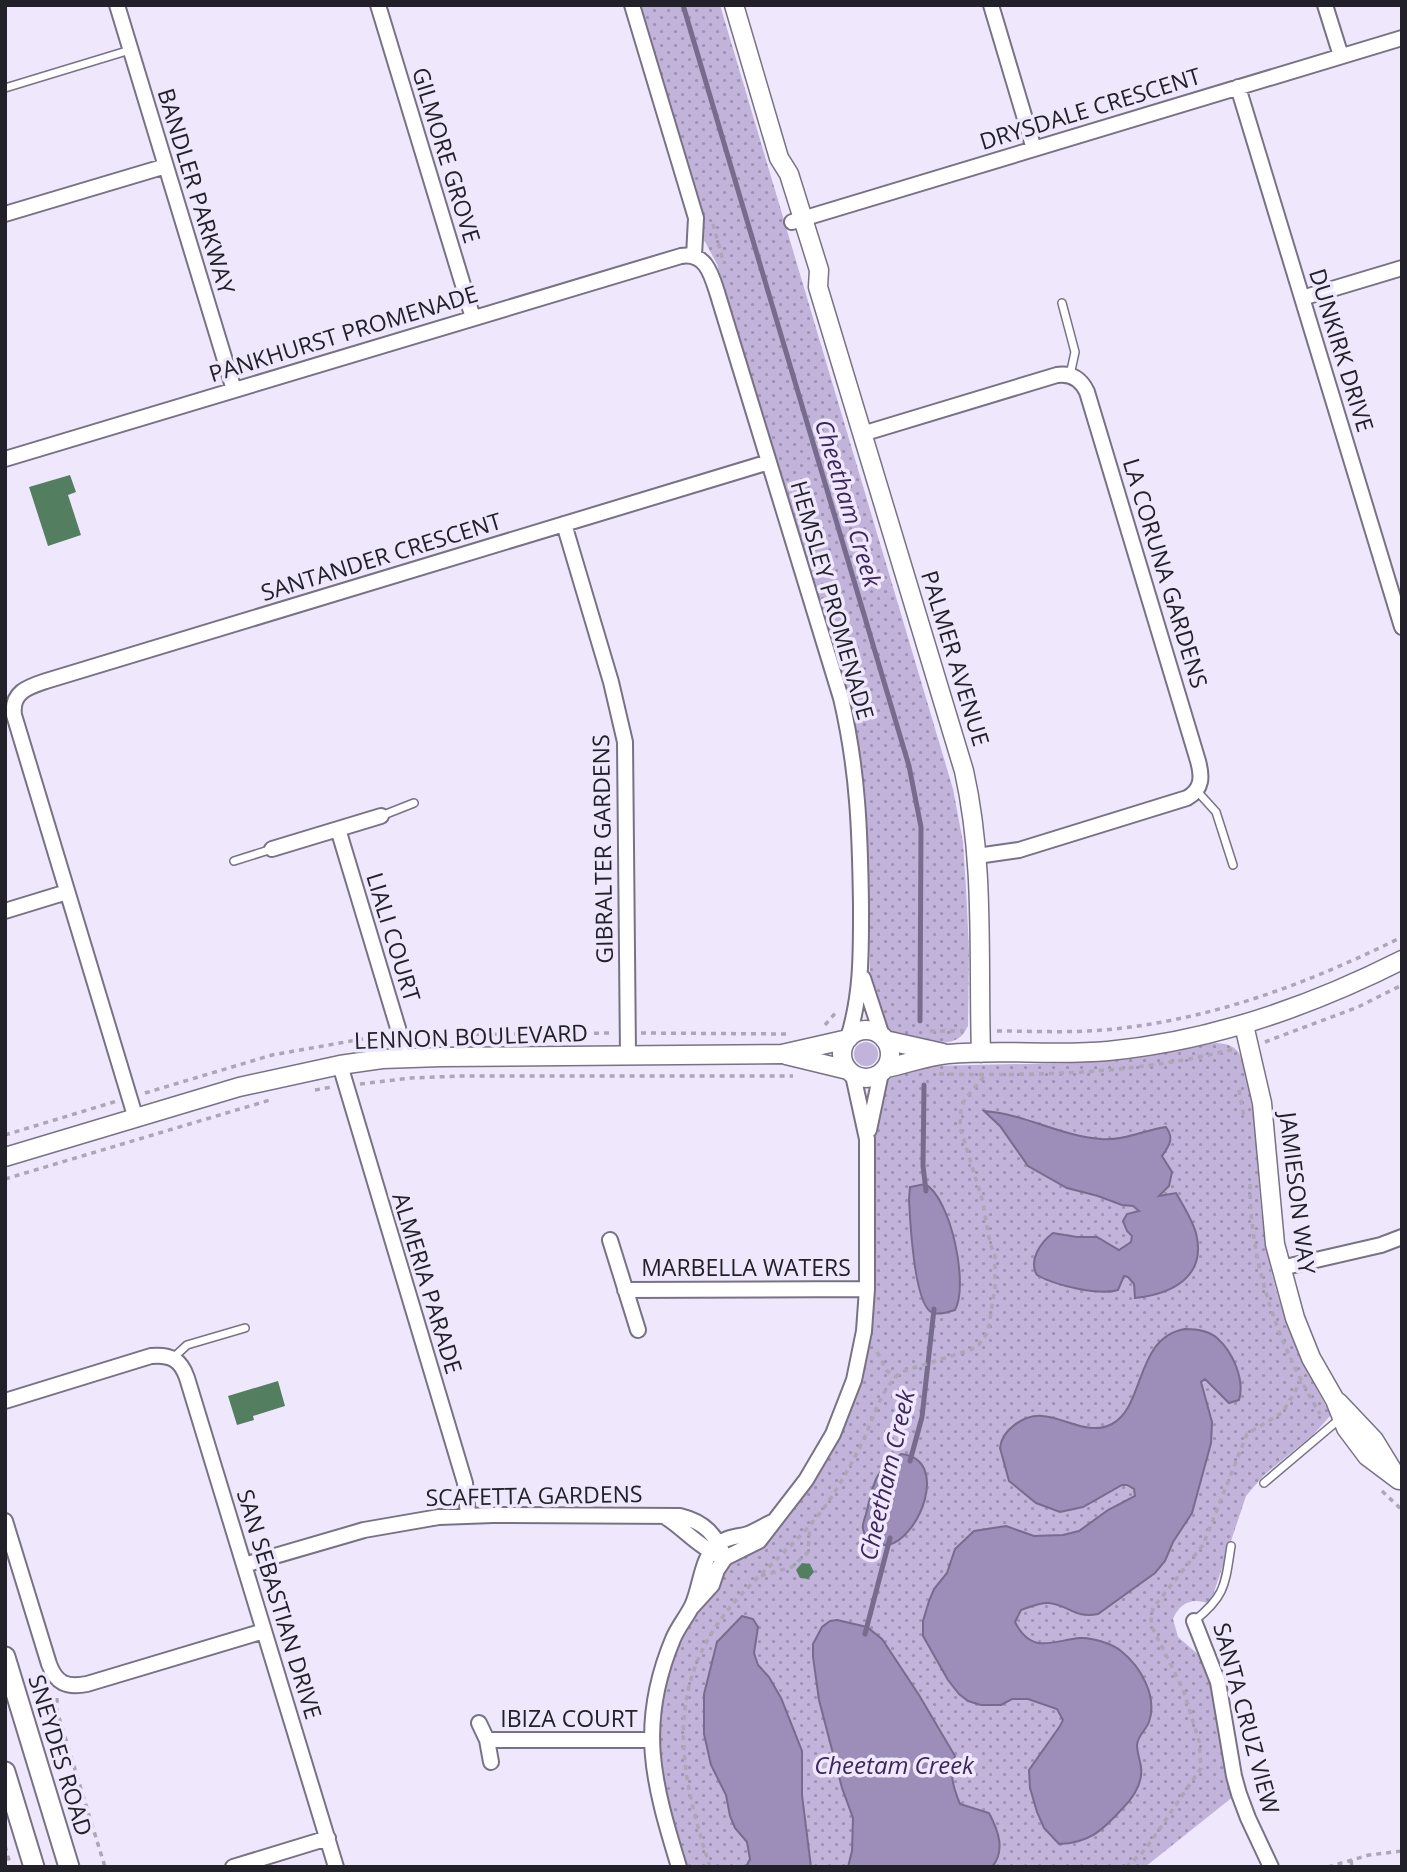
<svg xmlns="http://www.w3.org/2000/svg" width="1407" height="1872" font-family="'Open Sans',sans-serif">
<defs>
<pattern id="park-dots" width="8" height="8" patternUnits="userSpaceOnUse" patternTransform="scale(1.75)"><rect width="8" height="8" fill="#c1b3da"/><path d="M2 2h.1M6 6h.1" fill="none" stroke="#9c91b1" stroke-width="1.8" stroke-linecap="round"/></pattern>
</defs>
<rect width="100%" height="100%" fill="#efe8fd"/>
<!-- park -->
<path fill="url(#park-dots)" d="M639 5H720L953 789 963 842 966 889 969 951 968 1026C965 1031 963 1036 957 1039 942 1048 899 1040 886 1028L870 980 866 799 862 765 847 694 717 264 704 240V223L699 204Z
M1215 1043C1226 1043 1237 1046 1241 1057 1246 1068 1248 1082 1250 1094 1257 1134 1257 1175 1262 1216 1270 1291 1294 1350 1331 1415L1313 1435 1264 1475 1246 1496 1210 1604C1193 1597 1180 1602 1173 1619L1178 1637 1200 1656 1209 1674 1234 1796 1145 1867H686L666 1798 660 1756V1717L667 1676 680 1639 724 1567 772 1534 793 1509 834 1447 855 1400 868 1349 874 1301 875 1125 885 1084 897 1072 929 1066 1071 1063 1134 1058Z"/>
<!-- garden -->
<path fill="#c1b3da" d="M854 1054a12 12 0 1 1 24 0a12 12 0 1 1-24 0Z"/>
<!-- water -->
<path fill="#9c8db9" stroke="#776c8e" stroke-width="2" d="M984 1111C1025 1114 1060 1136 1101 1139 1124 1141 1144 1130 1166 1127 1174 1138 1170 1145 1162 1156L1172 1172 1169 1186 1159 1196 1176 1193C1183 1205 1192 1219 1196 1233 1207 1277 1172 1294 1135 1298L1134 1284 1128 1277 1124 1276 1118 1290C1099 1296 1054 1285 1037 1275 1028 1260 1041 1242 1053 1233L1077 1237H1097L1119 1250 1131 1242 1132 1236 1127 1231 1123 1221 1127 1214 1139 1211 1133 1206 1122 1205 1098 1196 1067 1188 1028 1166 1000 1126Z
M925 1184C951 1198 969 1285 955 1310 949 1312 940 1315 933 1313 914 1307 910 1219 909 1199L910 1187Z
M1185 1329C1196 1329 1208 1330 1217 1338 1233 1352 1245 1380 1239 1400L1229 1403 1205 1379 1201 1382 1212 1422 1211 1443 1192 1513 1173 1542 1165 1561 1155 1573 1098 1614C1075 1619 1069 1605 1049 1603 1040 1602 1030 1607 1021 1610L1015 1622C1032 1656 1054 1640 1080 1638 1091 1637 1113 1644 1121 1651 1140 1666 1158 1696 1149 1722 1146 1730 1138 1735 1137 1745 1137 1752 1140 1760 1141 1767 1143 1783 1133 1798 1122 1809 1102 1831 1089 1843 1059 1844L1044 1828 1037 1812 1030 1788 1029 1770 1060 1726 1063 1720 1057 1709 1028 1699H1012L1001 1705H981L968 1701 959 1694 948 1680 923 1636V1621L929 1601 934 1589 947 1573 955 1549 974 1531 1006 1526 1034 1536 1063 1535 1079 1531 1108 1510 1135 1496 1134 1489 1127 1485H1122L1083 1507 1060 1512 1036 1503 1009 1481 1000 1448C1002 1429 1025 1414 1043 1416 1066 1418 1089 1436 1112 1424 1145 1407 1135 1337 1185 1329Z
M901 1454C951 1459 919 1539 888 1545 881 1546 874 1542 867 1540 861 1526 862 1527 866 1514 874 1484 872 1473 901 1454Z
M742 1616 753 1619 758 1627 754 1653 758 1665 769 1677 781 1698 802 1751V1795L811 1867H746L750 1859 747 1842 735 1828 730 1816 726 1795 711 1765 704 1734V1694L717 1642Z
M837 1620 867 1627 882 1639 919 1695 955 1756C949 1774 953 1787 960 1804L989 1813C998 1830 1006 1850 992 1867H848L852 1851 853 1818 842 1788 819 1700 813 1657V1644L822 1627 830 1621Z"/>
<g fill="none" stroke-linecap="round" stroke-linejoin="round">
<!-- stream -->
<path stroke="#776c8e" stroke-width="5" d="M683 5 909 766 921 827 920 1021
M924 1085 923 1166 926 1191
M910 1461 922 1417 934 1309
M865 1634 890 1538"/>
</g>
<!-- building -->
<path fill="#547e60" d="M70 475 76 492 68 495 81 535 48 546 29 487Z
M278 1381 285 1406 253 1416 254 1420 237 1425 228 1396Z
M802 1563 810 1564 814 1572 808 1579 800 1578 796 1570Z"/>
<g fill="none" stroke-linecap="round" stroke-linejoin="round">
<defs>
<path id="service" d="M5 88 130 50
M1062 303 1075 352 1070 375
M1197 791 1216 812 1233 865
M381 816 414 803
M234 861 272 849
M173 1358 187 1345 245 1328
M1264 1483 1342 1417
M1194 1621C1226 1596 1225 1584 1231 1546"/>
<path id="minor" d="M117 5 234 390
M378 5 473 318
M632 5 696 218 694 256
M991 5 1034 149
M1325 5 1341 56
M1238 87 1402 627
M5 214 166 166
M792 222 1402 38
M1302 298 1402 268
M862 434 1057 375C1071 373 1081 379 1087 392L1198 761C1202 776 1203 789 1187 798L1019 850 977 856
M5 459 681 256C705 252 711 273 717 292L841 698C858 770 860 831 861 905 861 950 862 994 848 1038
M564 524 611 682 625 742 628 1056
M338 829 407 1058
M272 849 381 816
M5 911 67 892
M863 978 882 1036
M340 1065 465 1483 468 1516
M136 1119 14 715C11 692 28 687 46 681L769 462
M869 1130 881 1073
M610 1240 638 1330
M1281 1268 1381 1245 1402 1237
M625 1290 867 1289
M5 1401 151 1356C171 1354 181 1360 187 1378L336 1867
M667 1518C684 1529 699 1547 718 1555
M5 1521 49 1664C56 1683 66 1688 87 1684L264 1631
M244 1565 364 1530 439 1517 493 1515 680 1516C705 1522 716 1535 725 1558
M692 1607 712 1585 717 1570 725 1558 759 1541 806 1480 833 1434 854 1380 864 1331 867 1289V1139L853 1075
M1194 1621 1218 1682 1234 1776 1239 1794 1248 1818 1271 1867
M479 1723 487 1740 491 1762
M487 1740H652
M233 1867 328 1838
M679 1867C653 1782 637 1725 673 1639 678 1627 686 1618 692 1606 701 1587 701 1557 718 1544 726 1537 738 1537 748 1534 756 1531 764 1526 772 1522"/>
<path id="tertiary" d="M734 5 779 158 789 174 819 270 818 287 964 771C985 864 978 959 981 1053
M1244 1025 1262 1103 1275 1244 1295 1318 1311 1358 1335 1400 1346 1428 1367 1456 1399 1480
M842 1054a24 24 0 1 1 48 0a24 24 0 1 1-48 0Z
M885 1040 943 1053
M786 1055 848 1070
M886 1068C906 1064 927 1056 948 1054 1001 1049 1055 1056 1108 1051 1212 1041 1309 1007 1402 960
M5 1157 239 1087 340 1065 382 1059 441 1057 782 1054 848 1039
M1338 1402 1374 1440 1396 1476"/>
<path id="secondary" d="M5 1657 69 1867
M5 1772 34 1867"/>
</defs>
<!-- service casing -->
<use href="#service" stroke="#787284" stroke-width="10"/>
<!-- minor casing -->
<use href="#minor" stroke="#787284" stroke-width="18"/>
<!-- tertiary casing -->
<use href="#tertiary" stroke="#787284" stroke-width="21"/>
<!-- secondary casing -->
<use href="#secondary" stroke="#787284" stroke-width="23"/>
<!-- path -->
<path stroke="#aca6b7" stroke-width="3.5" stroke-dasharray="5 5" stroke-linecap="butt" d="M713 224 724 264
M825 1025 838 1010
M930 1031H964
M997 1031C1032 1031 1068 1033 1103 1030 1209 1021 1307 984 1402 937
M641 1033 788 1034
M414 1035 613 1033
M1265 1042 1358 1007 1402 985
M939 1074C1038 1076 1137 1074 1234 1049
M360 1084 411 1078 460 1076H793
M315 1090 332 1087
M1239 1090 1244 1117
M145 1093 272 1055 385 1035
M5 1135 117 1101
M5 1179 270 1100
M1250 1184C1250 1266 1278 1344 1320 1414
M877 1352 887 1371 896 1377
M1382 1491 1402 1510
M761 1576 792 1567 808 1552 810 1526
M57 1698V1711L105 1867
M5 1846 11 1867
M1351 1860 1352 1867
M710 1867C678 1767 662 1683 738 1598 767 1566 801 1540 826 1505 840 1485 852 1463 863 1441 874 1417 880 1390 901 1372L970 1350 978 1346 988 1332 995 1287V1256L990 1243 982 1199 960 1127 961 1108 965 1099 986 1074
M1126 1867 1142 1853 1152 1840 1201 1768 1199 1741 1183 1689 1152 1627 1151 1619 1153 1608 1203 1545 1247 1434 1283 1412 1301 1381
M1328 1867 1369 1855 1402 1851"/>
<!-- service -->
<use href="#service" stroke="#fff" stroke-width="7"/>
<!-- minor -->
<use href="#minor" stroke="#fff" stroke-width="14"/>
<!-- tertiary -->
<use href="#tertiary" stroke="#fff" stroke-width="18"/>
<!-- secondary -->
<use href="#secondary" stroke="#fff" stroke-width="19"/>
</g>
<g text-anchor="middle" dominant-baseline="central" stroke-width="7" stroke-linejoin="round" paint-order="stroke">
<!-- street labels -->
<g font-size="23" fill="#222028" stroke="#efe8fd">
<text transform="translate(1090 108) rotate(-17)">DRYSDALE CRESCENT</text>
<text transform="translate(447 155) rotate(73)">GILMORE GROVE</text>
<text transform="translate(197 191) rotate(73)">BANDLER PARKWAY</text>
<text transform="translate(343 333) rotate(-17)">PANKHURST PROMENADE</text>
<text transform="translate(1342 350) rotate(73)">DUNKIRK DRIVE</text>
<text transform="translate(381 556) rotate(-17)">SANTANDER CRESCENT</text>
<text transform="translate(1166 573) rotate(73)">LA CORUNA GARDENS</text>
<text transform="translate(833 600) rotate(74)">HEMSLEY PROMENADE</text>
<text transform="translate(956 658) rotate(73)">PALMER AVENUE</text>
<text transform="translate(602 849) rotate(-91)">GIBRALTER GARDENS</text>
<text transform="translate(394 937) rotate(73)">LIALI COURT</text>
<text transform="translate(471 1036) rotate(-2)">LENNON BOULEVARD</text>
<text transform="translate(1298 1193) rotate(83)">JAMIESON WAY</text>
<text x="746" y="1267">MARBELLA WATERS</text>
<text transform="translate(428 1283) rotate(73)">ALMERIA PARADE</text>
<text transform="translate(534 1495) rotate(-1)">SCAFETTA GARDENS</text>
<text transform="translate(280 1604) rotate(73)">SAN SEBASTIAN DRIVE</text>
<text x="569" y="1718">IBIZA COURT</text>
<text transform="translate(1247 1718) rotate(75)">SANTA CRUZ VIEW</text>
<text transform="translate(61 1755) rotate(73)">SNEYDES ROAD</text>
</g>
<!-- water labels -->
<g font-size="24" font-style="italic" fill="#3d265d" stroke="#efe8fd">
<text transform="translate(849 503) rotate(73)">Cheetham Creek</text>
<text transform="translate(886 1475) rotate(-77)">Cheetham Creek</text>
<text x="894" y="1764">Cheetam Creek</text>
</g>
</g>
<!-- border -->
<rect width="1407" height="1872" fill="none" stroke="#222028" stroke-width="14"/>
</svg>
